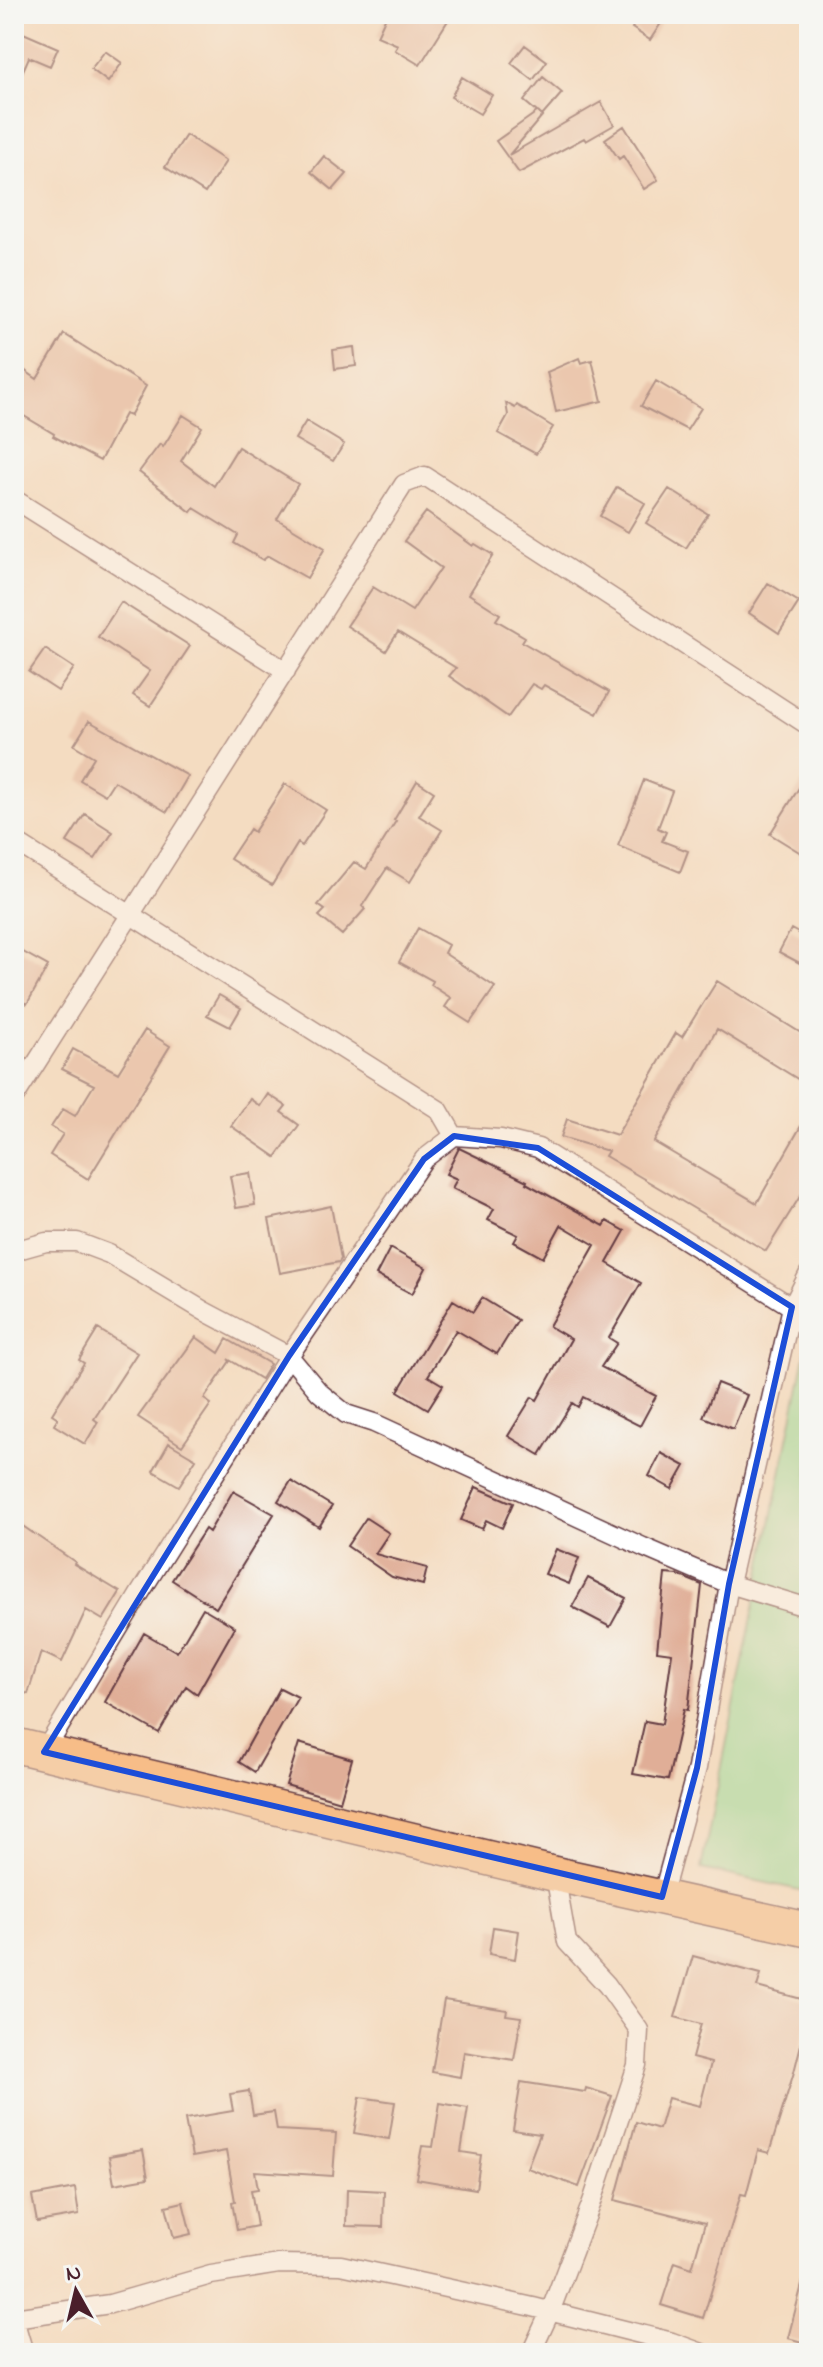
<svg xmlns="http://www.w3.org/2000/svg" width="823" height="2367" font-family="'Indie Flower',sans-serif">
<rect width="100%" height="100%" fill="#f6f6f2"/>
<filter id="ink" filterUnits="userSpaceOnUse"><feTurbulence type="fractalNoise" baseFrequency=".0125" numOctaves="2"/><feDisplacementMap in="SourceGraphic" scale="16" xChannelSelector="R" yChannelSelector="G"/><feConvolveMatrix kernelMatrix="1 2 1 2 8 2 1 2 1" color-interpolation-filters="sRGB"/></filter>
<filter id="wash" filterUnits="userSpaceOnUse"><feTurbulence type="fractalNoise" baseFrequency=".006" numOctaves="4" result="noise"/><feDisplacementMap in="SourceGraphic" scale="32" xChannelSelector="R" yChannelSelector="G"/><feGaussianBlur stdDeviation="1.8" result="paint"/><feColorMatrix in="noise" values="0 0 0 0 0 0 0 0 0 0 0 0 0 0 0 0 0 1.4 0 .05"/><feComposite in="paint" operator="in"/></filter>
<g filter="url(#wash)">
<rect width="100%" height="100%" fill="#f4dcc1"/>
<!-- green -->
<path fill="#92de9b" stroke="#6e7e63" stroke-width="2" d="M809 1335V1892L701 1869Z"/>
<g id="blocks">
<!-- building -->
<path fill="#e0ae97" d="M387 14H452L420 65 395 50 398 45 377 36Z
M641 14H667L650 40 632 28Z
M14 29 58 48 50 66 29 57 14 91Z
M525 45 547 61 533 80 511 63Z
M105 51 122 63 108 82 91 69Z
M462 77 492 95 480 114 451 97Z
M543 77 562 93 542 116 538 112 542 116 509 155 601 102 614 125 586 141 584 138 519 173 496 141 537 112 524 101Z
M624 126 658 180 644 189 623 156 619 159 605 139Z
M186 135 226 161 205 193 165 167Z
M324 156 347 174 333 190 311 172Z
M64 334 146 386 130 416 125 414 100 461 53 436 54 434 14 410V363L37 379Z
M354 347 356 366 335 369 333 350Z
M579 358 581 363 592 360 602 401 556 412 547 372Z
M656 381 701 408 687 430 641 406Z
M506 403 515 408 517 405 553 427 536 454 498 433 508 415Z
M183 415 202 427 181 461 214 486 238 447 298 484 277 519 325 548 307 578 268 556 263 560 234 543 238 535 194 508 191 512 139 472 160 444 163 447Z
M306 421 344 444 333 461 295 439Z
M617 487 645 503 628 532 600 516Z
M669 489 708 514 686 548 646 523Z
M426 512 473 546 475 544 493 555 469 594 500 614 496 620 525 637 522 642 609 692 597 714 544 685 541 689 532 684 508 717 449 676 456 668 398 632 386 651 347 626 373 587 412 611 441 568 404 541Z
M768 583 799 602 779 633 749 613Z
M121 602 190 646 150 706 133 695 150 671 98 637Z
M45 649 74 668 58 691 29 672Z
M89 721 188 776 167 812 114 781 105 795 80 780 94 757 74 745Z
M809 772V858L770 834Z
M644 780 672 791 658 828 666 832 662 841 688 851 680 872 618 846Z
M417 781 434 792 419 816 442 830 410 882 387 868 362 906 365 909 342 935 319 916 325 910 318 905 354 862 366 869 396 821 394 820Z
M285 784 326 810 302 846 298 843 272 885 230 859 250 829 254 832Z
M85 814 113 832 95 859 67 842Z
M418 928 448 945 444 953 495 987 470 1023 445 1007 451 998 431 985 433 981 399 962Z
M791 929 809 939V968L779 952Z
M14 947 48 966 27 1004 14 997Z
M717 981 809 1038V1086L717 1029 654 1142 757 1203 809 1112V1182L766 1251 605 1156 608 1151 561 1137 567 1119 617 1135 676 1033 682 1037Z
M219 995 241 1008 230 1027 207 1015Z
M145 1030 170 1046 88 1179 50 1155 63 1134 51 1127 63 1109 75 1116 94 1085 62 1069 73 1049 118 1073Z
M268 1094 286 1106 281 1112 299 1125 276 1157 231 1126 250 1099 260 1106Z
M459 1148 527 1181 526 1183 604 1226 607 1221 625 1231 607 1263 641 1283 609 1338 617 1343 601 1367 656 1396 640 1426 583 1397 578 1407 572 1403 540 1455 508 1436 532 1397 537 1400 571 1339 549 1326 595 1245 561 1225 543 1258 514 1242 518 1235 488 1220 494 1209 452 1188 457 1179 446 1174Z
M250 1173 255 1205 236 1208 230 1176Z
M331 1206 341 1259 339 1262 280 1273 269 1219Z
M390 1248 426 1268 412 1294 376 1275Z
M482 1298 518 1320 497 1354 456 1330 428 1376 443 1385 428 1409 398 1391 453 1300 473 1312Z
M98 1329 137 1353 94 1419 98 1422 85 1444 54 1425 58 1418 52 1414 84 1363 79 1360Z
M196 1337 219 1353 227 1339 270 1364 261 1379 228 1359 230 1361 204 1399 211 1404 182 1446 138 1417Z
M717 1383 747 1395 733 1429 703 1417Z
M169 1443 196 1459 179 1486 153 1471Z
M661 1453 685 1466 672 1489 649 1476Z
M291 1481 332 1506 319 1527 278 1501Z
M476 1487 513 1503 502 1528 486 1520 482 1529 461 1520Z
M233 1491 274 1514 216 1608 172 1580 205 1529 209 1532Z
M366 1518 389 1533 375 1554 427 1568 423 1585 392 1577 347 1546Z
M14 1520 75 1562 74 1564 120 1592 103 1620 86 1610 62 1662 41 1652 28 1694 14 1689Z
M556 1549 579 1558 569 1584 545 1574Z
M665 1574 678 1575 702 1585 688 1710 684 1709 668 1780 633 1774 645 1721 662 1724 672 1653 657 1651Z
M588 1578 626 1598 610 1627 572 1607Z
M203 1608 235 1627 197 1694 186 1686 159 1733 105 1702 144 1633 177 1652Z
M280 1688 298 1697 255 1772 239 1762Z
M299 1743 352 1759 340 1801 286 1785Z
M493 1927 519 1931 515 1959 489 1954Z
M693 1956 761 1974 757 1987 809 2001V2013L794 2072 769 2153 758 2150 746 2195 741 2194 703 2318 661 2305 675 2262 692 2268 705 2223 615 2200 636 2122 659 2129 668 2098 700 2106 711 2063 692 2058 701 2024 675 2017Z
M444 2000 507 2010 506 2015 521 2017 514 2060 464 2052 460 2077 432 2072Z
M521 2082 585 2092 586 2088 612 2096 579 2187 527 2168 540 2134 513 2130Z
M249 2091 253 2115 274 2112 277 2130 336 2133 333 2176 255 2171 258 2189 251 2190 257 2226 237 2230 232 2202 235 2201 226 2151 192 2157 185 2119 233 2111 230 2094Z
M360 2097 395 2102 389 2139 354 2133Z
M440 2103 468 2108 461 2152 481 2155 476 2189 416 2179 422 2146 433 2147Z
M143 2150 148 2178 114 2184 109 2156Z
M75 2188 79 2215 37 2222 32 2196Z
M347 2189 384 2191 383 2227 346 2226Z
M183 2202 191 2234 174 2238 166 2206Z
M803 2281H809V2344L788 2338Z"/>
</g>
</g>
<g filter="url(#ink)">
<use href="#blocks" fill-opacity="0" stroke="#643b42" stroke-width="2"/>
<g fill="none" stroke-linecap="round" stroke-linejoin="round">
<defs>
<path id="street" d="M14 499 286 671
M14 841 439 1110 454 1136
M14 1098 404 484 425 476 809 726
M14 1251 46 1242H77L109 1254 204 1311 289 1356 319 1392 346 1414 374 1423 643 1547 729 1584 809 1608
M44 1752 140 1593 289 1356 424 1159 454 1136 501 1139 538 1148 792 1307 809 1313
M662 1897 697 1768 729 1584 792 1307 809 1273
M14 2318 110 2304 211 2275 279 2264 341 2265 533 2307 672 2342 702 2353
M14 2319 24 2353
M531 2353 550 2312 592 2202 637 2065 639 2030 607 1985 567 1942 555 1874"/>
<path id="highway" d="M14 1745 555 1874 809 1930"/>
</defs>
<!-- street casing -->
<use href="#street" stroke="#643b42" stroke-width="21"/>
<!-- highway casing -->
<use href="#highway" stroke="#643b42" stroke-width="37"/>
<!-- street -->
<use href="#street" stroke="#fff" stroke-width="18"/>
<!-- highway -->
<use href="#highway" stroke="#f7bd88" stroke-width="34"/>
</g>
</g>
<!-- marked area -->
<path d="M0 0H823V2367H0ZM454 1136 538 1148 792 1307 729 1584 697 1768 662 1897 44 1752 289 1356 424 1159Z" fill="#f4dcc1" fill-opacity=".55" fill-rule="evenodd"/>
<path fill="none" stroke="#1d4ed8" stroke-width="6" stroke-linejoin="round" d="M454 1136 538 1148 792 1307 729 1584 697 1768 662 1897 44 1752 289 1356 424 1159Z"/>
<!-- margin -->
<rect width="823" height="2367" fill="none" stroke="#f6f6f2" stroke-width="48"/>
<!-- north arrow -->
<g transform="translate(76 2291) rotate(352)" stroke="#f6f6f2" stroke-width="6" paint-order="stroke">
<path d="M0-6L14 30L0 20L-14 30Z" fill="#4a1f2b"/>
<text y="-12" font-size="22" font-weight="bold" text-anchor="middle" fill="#4a1f2b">N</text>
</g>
</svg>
